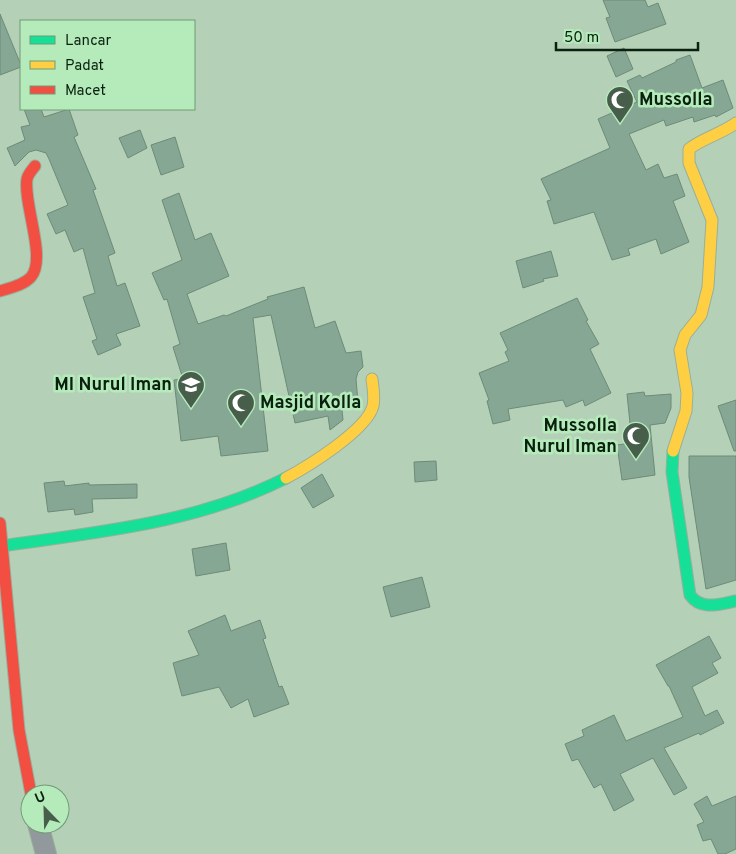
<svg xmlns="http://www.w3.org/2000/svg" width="736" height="854" font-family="Overpass,sans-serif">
<rect width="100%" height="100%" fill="#b4d1b7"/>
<!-- building -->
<path fill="#86a794" stroke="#6e8a79" d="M603 0H645L648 7 658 3 666 24 615 42 606 18 610 17Z
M0 14 21 65V67L0 75Z
M624 48 633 69 616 77 607 56Z
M690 55 702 88 723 80 733 108 716 117 715 115 694 122 693 117 666 126 664 120 629 134 646 170 658 164 664 178 677 174 685 196 673 201 689 242 661 254 656 239 628 249 630 255 612 260 594 212 554 224 547 201 551 200 541 179 610 148 598 119 637 102 627 81 640 75 642 78 676 62V60Z
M24 109H41L44 117 69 109 78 135 74 137 96 189 93 190 115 253 108 256 117 286 125 283 140 326 116 334 121 345 98 355 92 341 97 339 83 297 95 293 83 248 74 252 65 230 56 234 47 214 68 205 49 159 46 153 36 150 29 152 15 166 7 148 25 140 21 127 30 125Z
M140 130 147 148 128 158 119 138Z
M175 137 184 167 161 175 151 145Z
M179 193 195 240 211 233 229 276 187 294 198 324 224 315 226 316 268 299 267 297 304 287 315 328 335 321 346 353 361 351 363 367 358 372 356 379 358 402 355 408 342 410 343 420 330 430 328 416 295 423 271 315 253 318 268 451 221 456 218 436 181 441 174 380 183 379 173 347 180 344 167 299 164 300 152 273 182 260 162 200Z
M551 251 558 276 543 279 544 281 523 288 516 261Z
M577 298 588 320 586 321 599 344 590 349 611 393 585 406 583 400 566 407 563 400 508 409 510 420 493 424 487 401 489 400 479 373 509 361 505 352 508 350 500 333Z
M644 392 645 396 671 394V408L665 423 650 425 655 475 622 480 617 445 632 443 627 394Z
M736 400V451H734L718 406Z
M689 456H736V580L706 589 689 477Z
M436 461 437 480 415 482 414 462Z
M322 474 334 496 313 508 301 488Z
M64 481 65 486 89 483V485L137 484V498L92 499 93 512 75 515 74 509 48 512 44 483Z
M226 543 230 570 196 576 192 549Z
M422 577 430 607 391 617 383 587Z
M225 615 231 631 260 620 266 638 263 639 279 687 282 686 289 704 254 717 248 699 231 708 219 687 182 696 173 663 199 655 188 631Z
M709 636 721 658 712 663 718 673 692 687 705 716 717 710 724 723 700 735 699 733 664 748 687 788 674 795 653 758 620 774 634 800 614 811 601 784 594 788 578 759 572 761 565 744 584 736 582 730 614 715 626 741 683 717 669 686H668L656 665Z
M707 796 712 806 736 796V849L725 854H718L711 839 703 841 697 825 704 822 694 804Z"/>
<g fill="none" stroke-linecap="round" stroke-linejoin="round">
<defs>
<path id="street" d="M38 824 46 854"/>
<path id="fast" d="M673 451 672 472 690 595C701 611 720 604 736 601
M2 546C99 532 197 523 286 478"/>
<path id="slow" d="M673 451 686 411 687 393 680 350 685 335 701 315 708 287 712 220 689 163V149C703 138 721 134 736 123
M286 478C307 467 367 430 373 406 375 397 373 388 372 379"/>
<path id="jam" d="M0 291C10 288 24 285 31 277 47 258 23 204 27 179 28 174 32 170 35 166
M0 523 19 730 31 794"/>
</defs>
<!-- street casing -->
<use href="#street" stroke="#98af9a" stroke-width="22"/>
<!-- fast casing -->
<use href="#fast" stroke="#98af9a" stroke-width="13"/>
<!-- slow casing -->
<use href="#slow" stroke="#98af9a" stroke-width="13"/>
<!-- jam casing -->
<use href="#jam" stroke="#98af9a" stroke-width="13"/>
<!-- street -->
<use href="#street" stroke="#91999c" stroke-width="20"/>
<!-- fast -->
<use href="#fast" stroke="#16e098" stroke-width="11"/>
<!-- slow -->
<use href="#slow" stroke="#ffcf43" stroke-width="11"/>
<!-- jam -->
<use href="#jam" stroke="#f24e42" stroke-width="11"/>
</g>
<!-- icons -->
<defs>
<symbol id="mosque-pin" viewBox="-11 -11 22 30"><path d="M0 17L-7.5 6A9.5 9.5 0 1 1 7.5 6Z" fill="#465e4a" stroke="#b5ebbb"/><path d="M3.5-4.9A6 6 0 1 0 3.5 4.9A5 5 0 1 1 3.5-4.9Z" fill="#fff"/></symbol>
<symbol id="school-pin" viewBox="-11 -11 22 30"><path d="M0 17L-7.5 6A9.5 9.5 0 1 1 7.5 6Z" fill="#465e4a" stroke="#b5ebbb"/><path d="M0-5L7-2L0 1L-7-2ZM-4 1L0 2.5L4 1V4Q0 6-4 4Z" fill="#fff"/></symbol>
</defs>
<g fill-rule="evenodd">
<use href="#mosque-pin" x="604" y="84" width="32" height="43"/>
<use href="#school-pin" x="175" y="369" width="32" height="43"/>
<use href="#mosque-pin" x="225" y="387" width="32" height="43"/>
<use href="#mosque-pin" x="620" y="420" width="32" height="43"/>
</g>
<g text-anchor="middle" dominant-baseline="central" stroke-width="5" stroke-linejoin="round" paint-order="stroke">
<!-- poi labels -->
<g font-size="18" font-weight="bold" fill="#0b200f" stroke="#b5ebbb" text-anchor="start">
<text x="639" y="100">Mussolla</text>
<text x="172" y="385" text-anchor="end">MI Nurul Iman</text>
<text x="260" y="403">Masjid Kolla</text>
<text x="617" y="426" text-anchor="end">Mussolla<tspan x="617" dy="21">Nurul Iman</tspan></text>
</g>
</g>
<!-- legend -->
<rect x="20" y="20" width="175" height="90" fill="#b5ebbb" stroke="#719a76"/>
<rect x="30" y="36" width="25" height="8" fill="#16e098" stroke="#719a76"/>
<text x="65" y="45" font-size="15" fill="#0b200f">Lancar</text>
<rect x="30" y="61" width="25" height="8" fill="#ffcf43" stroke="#719a76"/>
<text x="65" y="70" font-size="15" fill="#0b200f">Padat</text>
<rect x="30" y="86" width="25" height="8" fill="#f24e42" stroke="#719a76"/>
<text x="65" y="95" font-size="15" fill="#0b200f">Macet</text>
<!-- north arrow -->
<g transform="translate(45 809) rotate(337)"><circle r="24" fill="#b5ebbb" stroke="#719a76"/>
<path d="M0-4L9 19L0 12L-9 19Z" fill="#465e4a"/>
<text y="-8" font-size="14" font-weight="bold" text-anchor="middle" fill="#0b200f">U</text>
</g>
<!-- scale -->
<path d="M556 42v8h142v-8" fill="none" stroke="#0b200f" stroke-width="2.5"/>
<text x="564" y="42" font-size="15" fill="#0b200f" stroke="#b5ebbb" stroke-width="4" paint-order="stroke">50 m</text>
</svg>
